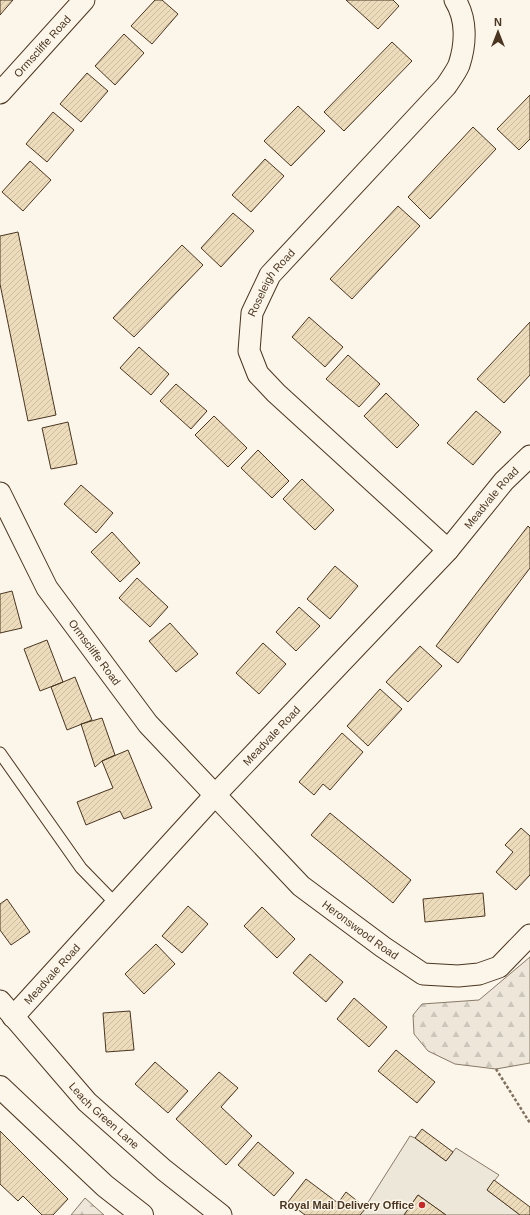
<svg xmlns="http://www.w3.org/2000/svg" width="530" height="1215" font-family="Arial,sans-serif">
<defs>
<pattern id="forest-firs" width="22" height="20" patternUnits="userSpaceOnUse"><rect width="22" height="20" fill="#ede6d9"/><path d="M5 1l3.5 6h-7zM16 11l3.5 6h-7z" fill="#cdc6ba"/></pattern>
<pattern id="building-hatch" width="6" height="6" patternUnits="userSpaceOnUse"><rect width="6" height="6" fill="#ecdcbc"/><path d="M-1 1l2-2M0 6l6-6M5 7l2-2" fill="none" stroke="#ccbda1"/></pattern>
</defs>
<rect width="100%" height="100%" fill="#fbf6e9"/>
<!-- forest -->
<path fill="url(#forest-firs)" stroke="#887966" d="M530 957V1063L496 1069 455 1064 428 1051 414 1034 413 1015 422 1004 479 1000Z
M85 1198 104 1215H71Z"/>
<!-- parking -->
<path fill="#ede7d9" stroke="#887966" d="M410 1136 415 1138 446 1161 456 1148 499 1175 487 1190 520 1215H446L418 1195 404 1215H360Z"/>
<!-- building -->
<path fill="url(#building-hatch)" stroke="#4a3520" d="M0 0H13L0 15Z
M155 0H162L178 14 152 44 131 26Z
M346 0H393L399 6 378 29Z
M124 34 144 53 115 85 95 66Z
M392 42 412 61 344 131 324 112Z
M87 73 108 91 81 122 60 104Z
M530 95V139L519 150 497 129Z
M298 106 325 131 291 166 264 141Z
M53 112 74 130 47 162 26 144Z
M473 127 496 149 430 219 408 197Z
M265 159 284 176 251 212 232 195Z
M30 161 51 180 23 211 2 192Z
M398 206 420 226 352 299 330 279Z
M233 213 254 231 221 267 201 248Z
M18 232 56 415 28 421 0 284V236Z
M182 245 203 265 134 337 113 318Z
M309 317 343 347 325 367 292 337Z
M530 322V375L504 403 477 379Z
M139 347 169 374 151 395 120 368Z
M348 355 380 384 359 407 326 379Z
M176 384 207 411 191 429 160 401Z
M386 393 419 425 397 448 364 416Z
M476 411 501 432 473 465 447 443Z
M214 416 247 448 228 467 195 435Z
M68 422 77 464 51 469 42 428Z
M258 450 289 481 272 498 241 468Z
M302 479 334 510 315 530 283 499Z
M81 485 113 513 96 533 64 504Z
M528 526 530 528V568L458 663 436 646Z
M112 532 140 563 120 582 91 552Z
M335 566 358 586 330 619 307 599Z
M137 578 168 607 150 627 119 598Z
M12 591 22 628 0 633V594Z
M299 607 320 626 296 651 276 632Z
M170 623 198 654 176 672 149 641Z
M47 640 63 682 40 691 24 649Z
M263 643 286 664 259 694 236 673Z
M420 646 442 666 408 702 386 682Z
M75 677 92 720 67 730 51 687Z
M380 689 402 709 368 746 347 726Z
M102 718 115 755 102 761 95 767 81 724Z
M342 733 363 752 330 790 323 784 314 795 299 782Z
M128 750 152 808 124 819 120 811 86 825 77 802 113 788 102 761Z
M330 813 411 880 393 903 311 835Z
M521 828 530 836V875L516 890 496 872 513 852 505 845Z
M483 893 485 916 425 922 423 899Z
M7 899 30 932 11 945 0 930V904Z
M188 906 208 924 182 953 162 936Z
M262 907 295 939 277 958 244 926Z
M156 944 175 964 144 994 125 974Z
M310 954 343 982 326 1002 293 973Z
M354 998 387 1027 369 1047 337 1019Z
M130 1011 134 1050 106 1052 103 1013Z
M396 1050 435 1082 417 1103 378 1071Z
M155 1062 188 1091 168 1113 135 1084Z
M219 1072 238 1088 221 1107 252 1136 226 1165 176 1119Z
M422 1129 453 1152 446 1161 415 1138Z
M0 1131 68 1199 53 1215H42L23 1196 18 1201 0 1184Z
M258 1142 294 1173 274 1196 238 1165Z
M306 1179 338 1203 346 1192 366 1208 360 1215H305L288 1202Z
M494 1180 530 1207V1215H520L487 1190Z
M418 1195 446 1215H404Z"/>
<g fill="none" stroke-linecap="round" stroke-linejoin="round">
<defs>
<path id="service" d="M0 753 81 868 116 904"/>
<g id="minor">
<path id="s1" d="M0 93 84 0"/>
<path id="s2" d="M0 493 47 588 148 724 301 886 383 947 423 974 458 976 479 974 499 967 530 935"/>
<path id="s3" d="M448 550 276 393 258 374 249 351 252 313 270 275 446 86C450 80 456 72 459 65 466 44 467 19 455 0"/>
<path id="s4" d="M0 1001 87 1102 164 1170 221 1215"/>
<path id="s5" d="M13 1017 216 794 448 550 504 481 530 456"/>
</g>
<path id="tertiary" d="M0 1087 105 1186 142 1215"/>
</defs>
<!-- service casing -->
<use href="#service" stroke="#4a3520" stroke-width="13"/>
<!-- minor casing -->
<use href="#minor" stroke="#4a3520" stroke-width="23"/>
<!-- tertiary casing -->
<use href="#tertiary" stroke="#4a3520" stroke-width="24"/>
<!-- path -->
<path stroke="#7f6f5c" stroke-width="2.5" stroke-dasharray="3 2" stroke-linecap="butt" d="M496 1069 530 1123"/>
<!-- service -->
<use href="#service" stroke="#fbf6e9" stroke-width="11"/>
<!-- minor -->
<use href="#minor" stroke="#fbf6e9" stroke-width="21"/>
<!-- tertiary -->
<use href="#tertiary" stroke="#fbf6e9" stroke-width="22"/>
</g>
<!-- markers -->
<circle fill="#c62828" stroke="#fbf6e9" stroke-width="1.5" cx="422" cy="1205" r="4"/>
<g text-anchor="middle" dominant-baseline="central" stroke-width="3" stroke-linejoin="round" paint-order="stroke">
<!-- street labels -->
<g font-size="11" fill="#4a3520" stroke="#fbf6e9">
<text stroke="none"><textPath href="#s1" startOffset="63">Ormscliffe Road</textPath></text>
<text stroke="none"><textPath href="#s3" startOffset="358">Roseleigh Road</textPath></text>
<text stroke="none"><textPath href="#s5" startOffset="706">Meadvale Road</textPath></text>
<text stroke="none"><textPath href="#s2" startOffset="186">Ormscliffe Road</textPath></text>
<text stroke="none"><textPath href="#s5" startOffset="382">Meadvale Road</textPath></text>
<text stroke="none"><textPath href="#s2" startOffset="572">Heronswood Road</textPath></text>
<text stroke="none"><textPath href="#s5" startOffset="58">Meadvale Road</textPath></text>
<text stroke="none"><textPath href="#s4" startOffset="155">Leach Green Lane</textPath></text>
</g>
<!-- poi labels -->
<g font-size="11" font-weight="bold" fill="#4a3520" stroke="#fbf6e9" text-anchor="end">
<text x="414" y="1205">Royal Mail Delivery Office</text>
</g>
</g>
<!-- north arrow -->
<g transform="translate(498 32)" stroke="#fbf6e9" stroke-width="3" paint-order="stroke">
<path d="M0-3L7 15L0 10L-7 15Z" fill="#4a3520"/>
<text y="-6" font-size="11" font-weight="bold" text-anchor="middle" fill="#4a3520">N</text>
</g>
</svg>
